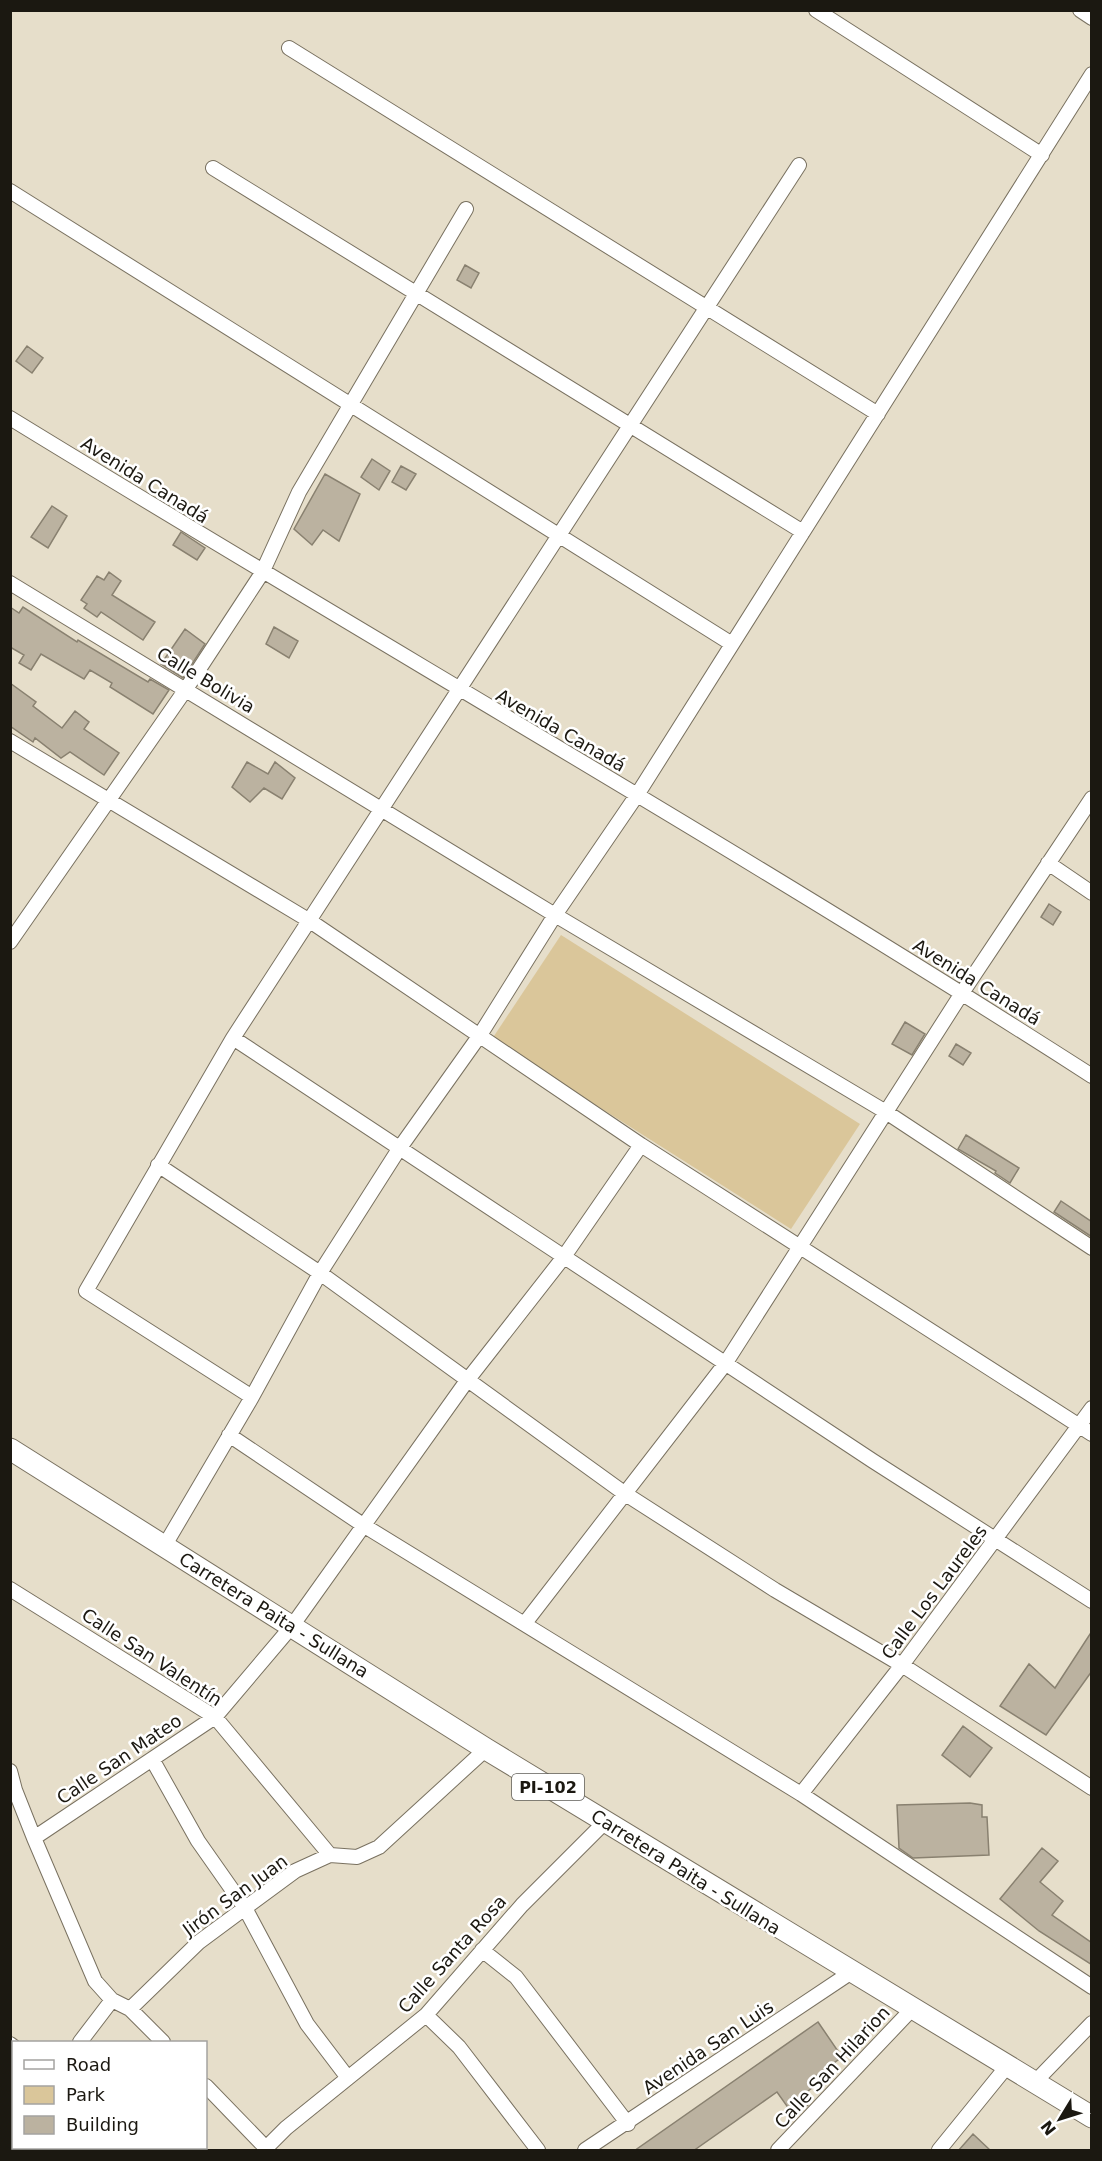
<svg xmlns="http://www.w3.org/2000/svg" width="1102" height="2161" font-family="'DejaVu Sans',sans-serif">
<rect width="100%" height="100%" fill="#e6deca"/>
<!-- green -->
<path fill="#dac69a" d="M561 935 860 1124 791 1229 492 1039Z"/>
<!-- building -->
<path fill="#bbb2a0" stroke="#898170" stroke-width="1.5" d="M465 265 479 273 471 288 457 280Z
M27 346 43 358 32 373 16 361Z
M372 459 390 471 379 490 361 477Z
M401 466 416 474 406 490 392 482Z
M325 474 360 494 339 541 323 530 312 545 294 529Z
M52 506 67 516 48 548 31 537Z
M181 532 205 548 197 560 173 545Z
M109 572 121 581 112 595 155 622 143 640 101 612 97 617 84 608 87 604 81 600 97 576 104 580Z
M10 607 19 613 23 607 77 642 78 640 148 682 150 679 169 690 153 714 110 687 112 683 90 670 84 679 41 654 31 670 19 663 24 655 10 647Z
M274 627 298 641 289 658 266 644Z
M185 629 205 644 183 678 161 664Z
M10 683 36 702 33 706 62 728 75 711 89 722 84 729 119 753 104 775 70 752 61 758 35 738 33 742 10 726Z
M247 762 268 774 275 762 295 778 282 799 264 788 250 802 232 787Z
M1049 904 1061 912 1053 925 1041 917Z
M905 1022 925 1034 912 1055 892 1044Z
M956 1044 971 1053 963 1065 949 1056Z
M966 1135 1019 1168 1010 1183 995 1173 996 1171 958 1149Z
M1061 1201 1092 1222V1237L1054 1212Z
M1092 1631V1671L1046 1735 1000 1706 1029 1664 1055 1688Z
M963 1726 992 1748 970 1777 942 1755Z
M970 1803 982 1805V1817H987L989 1855 913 1858 899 1848 897 1805Z
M1042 1848 1058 1861 1040 1882 1063 1901 1052 1915 1092 1943V1965L1039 1931 1000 1899Z
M818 2022 842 2057 816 2076 820 2082 804 2094 808 2105 794 2116 777 2092 693 2151H634Z
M973 2134 991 2151H958Z"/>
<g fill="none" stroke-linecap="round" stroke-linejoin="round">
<defs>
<path id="street" d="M816 10 1042 155
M1080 10 1092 18
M289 48 878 414
M213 168 803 532
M10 191 732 644
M10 418C370 639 737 848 1092 1076
M10 583 555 915 886 1112 1092 1248
M10 741 310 921 641 1145 1092 1434
M1048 863 1092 893
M10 942 186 689 262 573 299 492 466 209
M233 1038 873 1461 1092 1601
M158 1165 320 1273 624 1493 775 1590 902 1665 1092 1788
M252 1397 86 1291 233 1038 799 165
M229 1435 363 1525 801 1794 1092 1987
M165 1545 252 1397 320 1273 399 1149 480 1035 555 915 637 795 1092 74
M10 1589 215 1717 330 1855
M525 1623 725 1364 962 993 1092 798
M152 1759 198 1841 245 1908 307 2024 348 2078
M10 1771 15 1790 34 1838 95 1981 112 2000 130 2009 163 2042
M801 1794 902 1665 1092 1408
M34 1838 215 1717 292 1626 466 1382 563 1258 641 1145
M482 1950 516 1977 628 2124
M130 2009 199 1942 295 1871 330 1855 357 1857 379 1847 486 1749
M426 2015 459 2047 538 2150
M80 2042 112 2000
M10 2044 14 2047
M1035 2082 1092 2023
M206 2086 266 2148
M10 2130 14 2131
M47 2148 53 2150
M264 2150 286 2128 426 2015 522 1905 605 1822
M585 2150 850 1973
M778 2150 913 2008
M939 2150 1008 2065"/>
<path id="primary" d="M10 1449 486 1749 1092 2117"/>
</defs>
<!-- street casing -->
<use href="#street" stroke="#797160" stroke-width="16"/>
<!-- primary casing -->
<use href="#primary" stroke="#797160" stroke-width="23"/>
<!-- street -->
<use href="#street" stroke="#fff" stroke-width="14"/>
<!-- primary -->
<use href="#primary" stroke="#fff" stroke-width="21"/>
</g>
<g text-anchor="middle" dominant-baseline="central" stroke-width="5" stroke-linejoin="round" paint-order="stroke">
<!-- shield labels -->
<rect fill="#fff" stroke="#5f5d58" stroke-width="1.5" x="512" y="1774" width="72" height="26" rx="4.5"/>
<g font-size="16" font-weight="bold" fill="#1b1811">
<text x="548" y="1787">PI-102</text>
</g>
<!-- street labels -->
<g font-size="18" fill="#1b1811" stroke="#fff">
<text transform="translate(145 480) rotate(32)">Avenida Canadá</text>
<text transform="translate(206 680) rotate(31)">Calle Bolivia</text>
<text transform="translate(561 730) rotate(30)">Avenida Canadá</text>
<text transform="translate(977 982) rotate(32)">Avenida Canadá</text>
<text transform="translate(934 1592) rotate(-53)">Calle Los Laureles</text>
<text transform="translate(274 1615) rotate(32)">Carretera Paita - Sullana</text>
<text transform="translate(152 1657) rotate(33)">Calle San Valentín</text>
<text transform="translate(119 1759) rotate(-34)">Calle San Mateo</text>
<text transform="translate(686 1872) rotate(32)">Carretera Paita - Sullana</text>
<text transform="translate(235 1895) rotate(-36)">Jirón San Juan</text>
<text transform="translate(452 1954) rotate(-48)">Calle Santa Rosa</text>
<text transform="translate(708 2047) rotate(-34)">Avenida San Luis</text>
<text transform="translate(832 2067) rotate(-47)">Calle San Hilarion</text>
</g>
</g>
<!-- border -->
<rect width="1102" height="2161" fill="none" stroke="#1b1811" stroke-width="24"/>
<!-- legend -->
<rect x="12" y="2041" width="195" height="108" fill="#ffffff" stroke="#a4a3a0" stroke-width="1.5"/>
<rect x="24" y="2060" width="30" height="9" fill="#ffffff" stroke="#a4a3a0" stroke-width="1.5"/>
<text x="66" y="2071" font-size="18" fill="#1b1811">Road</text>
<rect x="24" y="2086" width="30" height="18" fill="#dac69a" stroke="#a4a3a0" stroke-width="1.5"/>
<text x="66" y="2101" font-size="18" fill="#1b1811">Park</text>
<rect x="24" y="2116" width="30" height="18" fill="#bbb2a0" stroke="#a4a3a0" stroke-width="1.5"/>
<text x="66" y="2131" font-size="18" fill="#1b1811">Building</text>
<!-- north arrow -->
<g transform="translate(1060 2119) rotate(232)" stroke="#ffffff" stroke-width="4.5" paint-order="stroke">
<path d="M0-4.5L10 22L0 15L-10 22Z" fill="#1b1811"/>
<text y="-9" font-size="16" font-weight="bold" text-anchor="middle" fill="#1b1811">N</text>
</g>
</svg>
